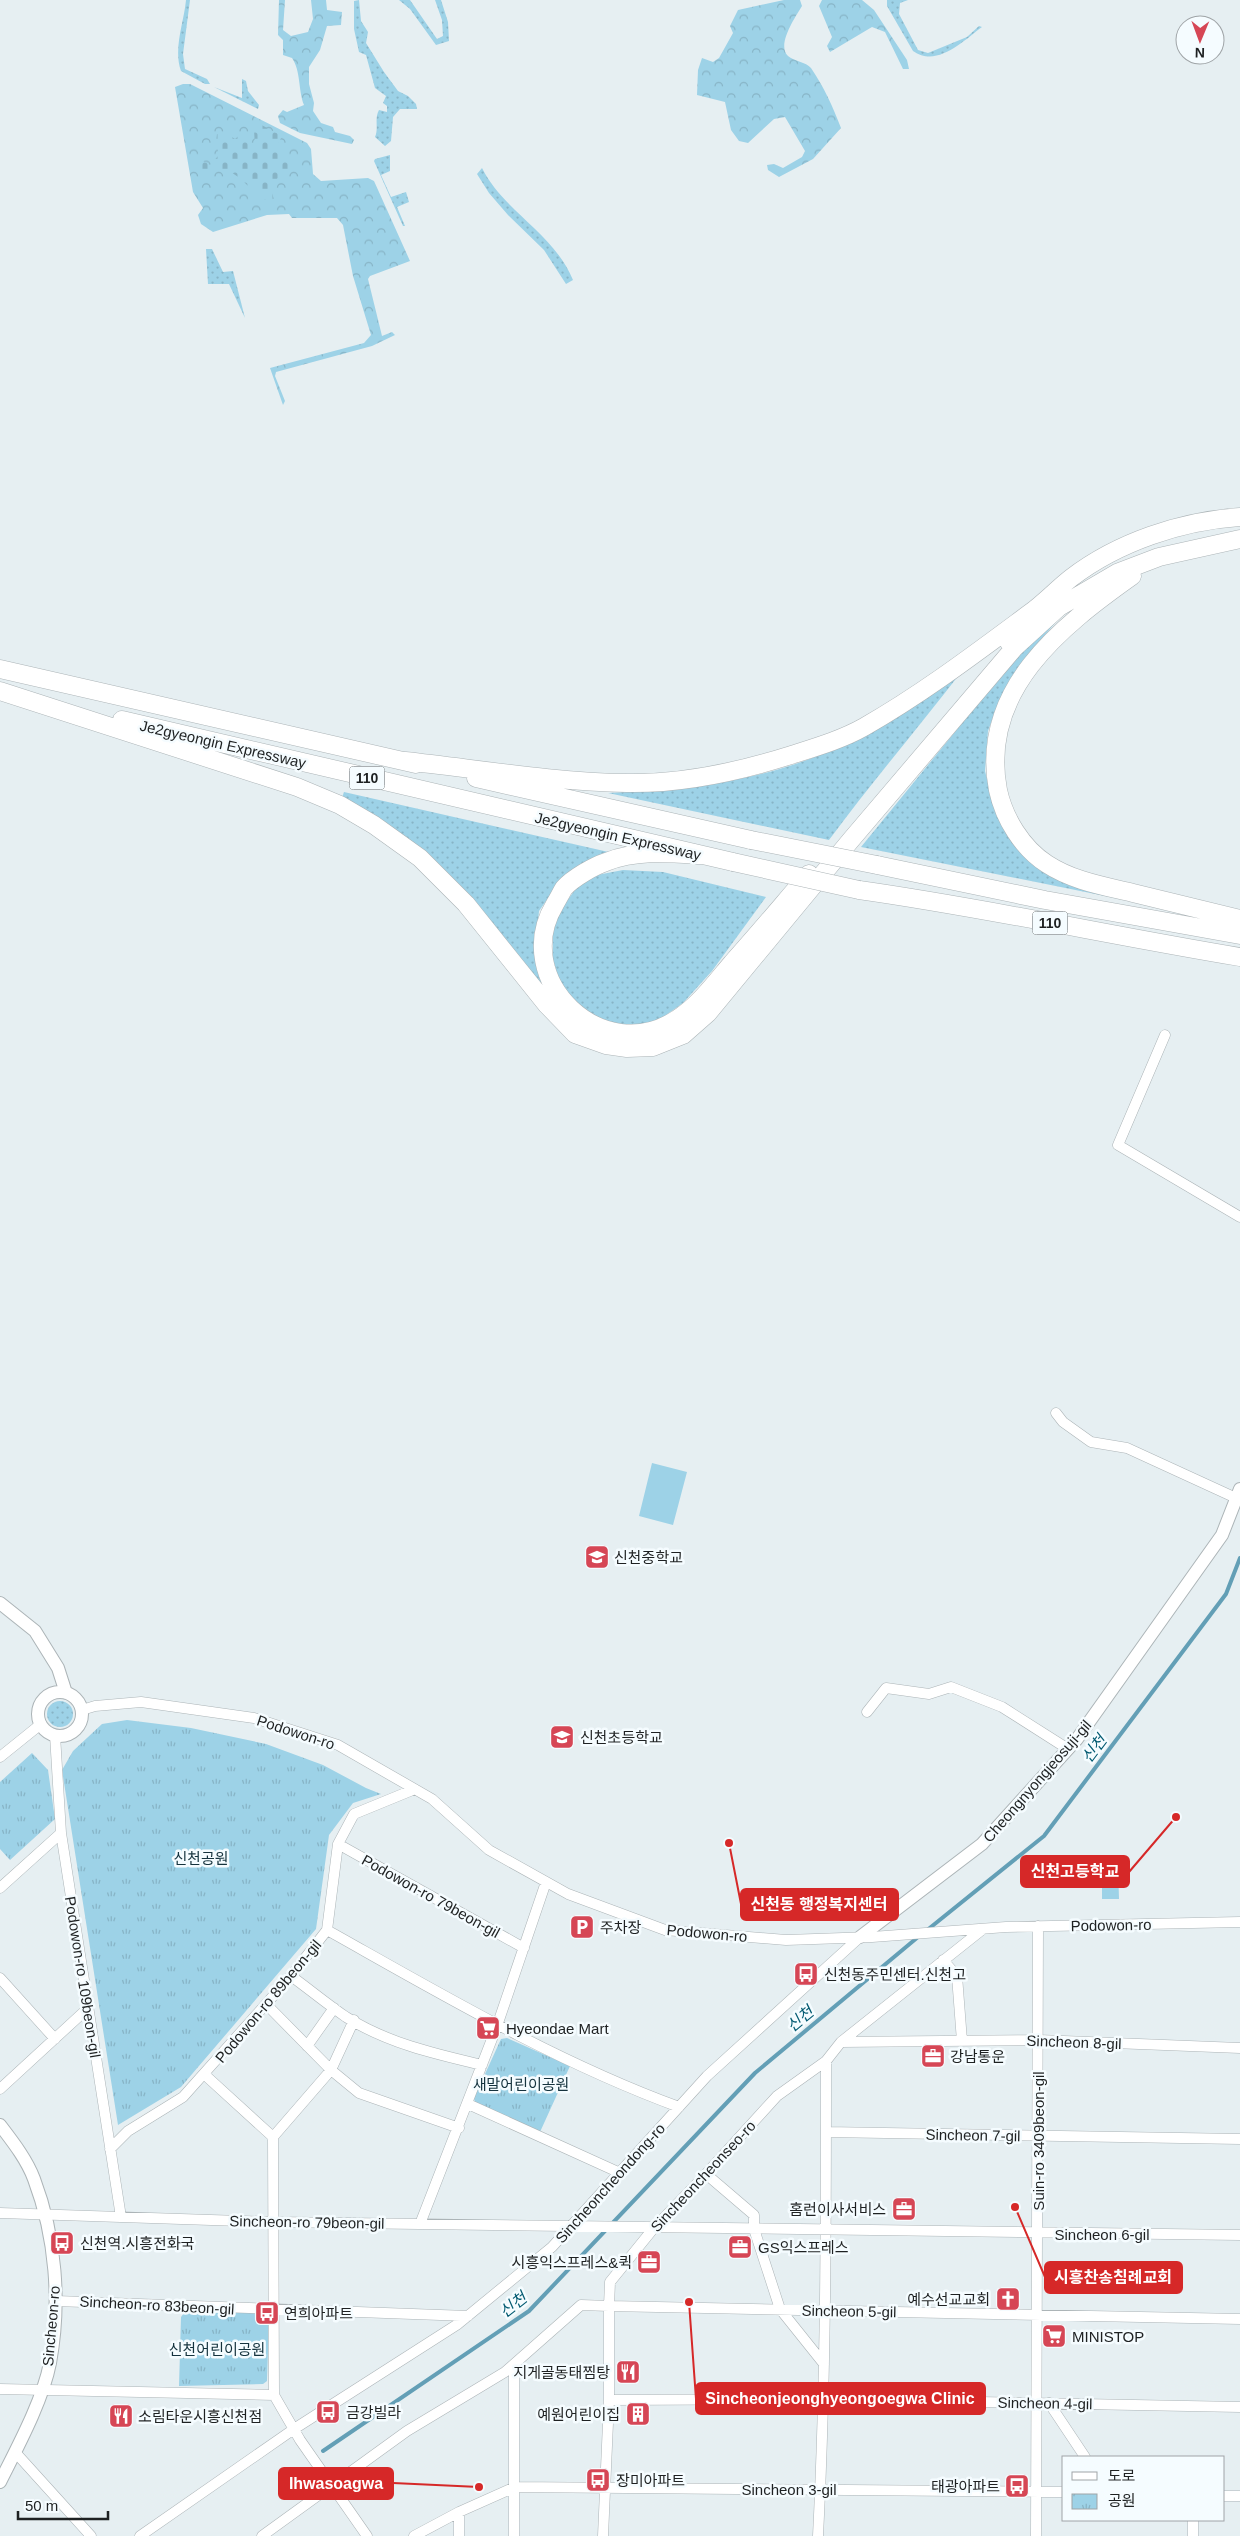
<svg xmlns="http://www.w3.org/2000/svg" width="1240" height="2536" font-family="Arial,'Noto Sans KR',sans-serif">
<defs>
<pattern id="grass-dots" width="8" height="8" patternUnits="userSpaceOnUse" patternTransform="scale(1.25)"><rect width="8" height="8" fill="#9dd2e7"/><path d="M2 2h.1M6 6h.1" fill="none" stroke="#87b4c6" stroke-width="1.8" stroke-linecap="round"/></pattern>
<pattern id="forest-crowns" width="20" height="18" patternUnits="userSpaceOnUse" patternTransform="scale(1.25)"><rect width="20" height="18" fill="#9dd2e7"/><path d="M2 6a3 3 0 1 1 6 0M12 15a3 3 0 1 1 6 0" fill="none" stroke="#87b4c6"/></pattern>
<pattern id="cemetery-stones" width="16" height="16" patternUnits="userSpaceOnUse" patternTransform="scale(1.25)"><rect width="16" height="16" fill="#9dd2e7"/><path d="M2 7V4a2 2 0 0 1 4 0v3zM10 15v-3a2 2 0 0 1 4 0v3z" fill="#87b4c6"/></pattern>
<pattern id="park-tufts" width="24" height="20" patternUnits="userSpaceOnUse" patternTransform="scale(1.25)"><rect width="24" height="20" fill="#9dd2e7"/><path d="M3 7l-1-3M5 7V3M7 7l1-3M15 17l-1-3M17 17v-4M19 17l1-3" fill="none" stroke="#87b4c6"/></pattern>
</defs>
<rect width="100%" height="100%" fill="#e6eff2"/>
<!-- grass -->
<path fill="url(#grass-dots)" d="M186 0H190L183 54 185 69 207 79 210 84H205L181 71C173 49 184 22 186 0Z
M359 0 361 21 368 32 366 43 384 72 398 91 408 96 416 104 417 109H400L393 117 391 141 385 146 375 137C379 128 374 119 379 110L387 112V106L383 103 386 96 375 88 366 55 359 52 354 29V1Z
M399 0H410L437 39 443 36 442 20 435 0H441L448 22 449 41 436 45 410 9Z
M887 0H908L900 3 899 14 918 50 928 53 967 37 979 26 982 27C963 41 937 68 913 51L887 6Z
M242 79 246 81 248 91 259 105 258 109 214 87 242 98Z
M390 155V171L381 175 391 197 406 192 409 202 397 207 405 226H403L374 161 375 159Z
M482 168C504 212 553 232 573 280L566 284 544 250 508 215 489 193 477 174Z
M206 249H212L223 272 233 271 245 318 229 284H208Z
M1063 614 1030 652 1000 699 988 731 985 771 992 800 1067 881 1125 900 861 847 1021 651Z
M962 671C918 728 872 782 829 840L608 793C690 790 774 780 848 742 888 722 924 695 962 671Z
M344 792 613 853 560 881 539 911 536 944 539 972 544 987 516 953 342 798Z
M623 870 663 872 766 897 712 971 683 1003 659 1020 634 1026 599 1020 580 1008 560 985 553 959V927L563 906 578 886 597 875Z
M47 1714a13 13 0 1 1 26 0a13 13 0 1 1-26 0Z"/>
<!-- forest -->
<path fill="url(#forest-crowns)" d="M279 0H285L283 30 291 36 308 32 313 19 311 0H326L327 10 342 12 341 25 327 26 320 50 309 67V84L314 103 313 111 321 123 333 127 335 132 350 136 354 140 352 144 300 133 280 123 278 116 283 110 287 112 304 105C298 90 301 71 292 58L283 55V40L278 35Z
M784 0H800L802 6C796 16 776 45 788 56 794 61 806 62 811 68 824 87 833 107 841 128L813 159 779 177 768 170 767 165 774 164 783 168 802 157 805 151 785 117 774 119 748 143 739 141 731 130 725 102 697 95 698 70 702 58 713 62 719 58 733 33 730 26 738 10Z
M822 0H862L874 10 907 60 909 69H903L885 32 872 27 830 52 827 46 832 37 819 6Z
M183 84H190L307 143 311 149 313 174 321 181 368 178 374 181 410 261 370 276 368 279 382 336 392 332 395 335 372 346 276 372 275 376 285 401 283 405 270 368 364 343 371 335 353 276 343 225 337 218H292L289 214 267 215 213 232 201 224 198 215 203 208 193 192 175 87Z"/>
<!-- cemetery -->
<path fill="url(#cemetery-stones)" d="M256 122 282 136 278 144 292 166 290 174 279 177 270 185 274 200 264 199 261 192 253 191C238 175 224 161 202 177L198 165 203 161 210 165 219 155 216 143 217 134 226 133 235 139 241 134 247 136 249 149 255 146 254 130Z"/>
<!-- park -->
<path fill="url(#park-tufts)" d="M127 1720 191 1728 266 1744 323 1765 366 1788 381 1794 353 1803 329 1835 316 1929 181 2087 118 2125 62 1770 73 1751 102 1724Z
M32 1753 48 1770 55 1819 10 1860 0 1849V1782Z
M507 2038 570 2066 540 2132 475 2103 474 2098 501 2039Z
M184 2313H265L269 2318 267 2381 263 2384 179 2386 181 2317Z"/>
<!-- pitch -->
<path fill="#9dd2e7" d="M652 1463 687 1472 673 1525 639 1516Z
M1102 1867H1118L1119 1899H1102Z"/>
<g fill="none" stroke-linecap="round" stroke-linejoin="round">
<!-- stream -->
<path stroke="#639fb6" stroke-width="4" d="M926 1931 1044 1836 1226 1594 1240 1558
M323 2451 529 2311 755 2073 918 1937"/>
<defs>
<path id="minor" d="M1165 1035 1118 1145 1240 1217
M1056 1413 1063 1422 1091 1442 1127 1448 1236 1498
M82 1710 95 1706 141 1702 254 1718 338 1745 432 1799 489 1850 568 1894 665 1930 786 1940 872 1937 1006 1927 1240 1922
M867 1712 886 1688 929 1694 951 1687 1002 1707 1068 1749
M55 1735 61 1833 121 2217
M0 1757 41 1724
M338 1844 524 1948
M0 1888 61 1833
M327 1930C441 1994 556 2062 679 2107
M943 1960 957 1976 962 2041
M291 1976C309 1989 327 2004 346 2017 387 2043 435 2054 482 2065
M0 1978 55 2039
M266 2004 331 2070 359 2093 459 2128
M841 2042 983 1929
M307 2046 334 2008
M205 2075 273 2137 274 2395 300 2440 367 2536
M0 2089 87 2009
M468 2104 618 2172
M826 2132 1240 2139
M273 2137 331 2070 354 2020
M110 2149 128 2131 183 2097 291 1976 327 1930 338 1844 354 1814 415 1789
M706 2174 754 2215V2229L780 2309 824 2364
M0 2213 274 2222 1240 2235
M420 2224 497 2026 546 1882
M56 2301 468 2316
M514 2365V2536
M0 2389 274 2395
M609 2400 823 2399 1240 2407
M1049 2403 1085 2457
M15 2452 91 2536
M1224 2496H1240
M140 2536 294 2429 458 2324 552 2247 707 2076 860 1937
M262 2536 407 2431 505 2372 581 2305 609 2306 610 2282 653 2229 706 2174 777 2096 826 2061 841 2042 1038 2040 1240 2048
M414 2536 459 2512 515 2487 1064 2492
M459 2536V2512
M603 2536 609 2400V2306L1240 2319
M818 2536C826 2378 826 2219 826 2061
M1036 2536 1038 1926
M1193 2536V2520"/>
<path id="tertiary" d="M0 1603 35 1631 58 1668 66 1693
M38 1714a22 22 0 1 1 44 0a22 22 0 1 1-44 0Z
M860 1937 982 1844 1077 1739 1222 1535 1240 1489
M0 2125C13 2142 27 2160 34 2179 56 2237 61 2303 50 2363 43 2400 17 2448 0 2482"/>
<path id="motorway" d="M1132 576C1060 627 979 691 998 790 1004 818 1022 848 1047 864 1073 881 1104 886 1133 893 1169 902 1204 910 1240 919
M1008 641 1035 609
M0 669 416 764
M0 691 297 787 340 805 374 825 420 858 466 904 547 1005 575 1034 606 1045 627 1048 653 1047 683 1035 708 1013 850 841 1015 647 1059 607 1117 573 1159 557 1240 539
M122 720 733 862
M405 761C478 769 555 782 627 783 681 784 737 772 788 756 813 748 841 740 864 727 922 694 976 653 1030 613 1044 603 1057 589 1071 578 1118 542 1181 521 1240 517
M476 778 751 840
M700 855C669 853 636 850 606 862 594 866 573 878 564 888 561 893 558 899 555 904 509 980 603 1069 677 1019 699 1005 715 983 732 963 758 934 783 904 809 874
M877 865 1045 900 1240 935
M859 890C987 908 1113 936 1240 957"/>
</defs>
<!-- minor casing -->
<use href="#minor" stroke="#acb4b7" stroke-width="11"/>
<!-- tertiary casing -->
<use href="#tertiary" stroke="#acb4b7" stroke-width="14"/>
<!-- motorway casing -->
<use href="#motorway" stroke="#acb4b7" stroke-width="19"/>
<!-- minor -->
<use href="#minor" stroke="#fff" stroke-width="10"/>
<!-- tertiary -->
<use href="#tertiary" stroke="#fff" stroke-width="12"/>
<!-- motorway -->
<use href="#motorway" stroke="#fff" stroke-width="18"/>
<defs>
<path id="motorway-bridge" d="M751 840 877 865
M733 862 859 890"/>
</defs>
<!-- motorway-bridge casing -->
<use href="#motorway-bridge" stroke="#acb4b7" stroke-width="19" stroke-linecap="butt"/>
<!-- motorway-bridge -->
<use href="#motorway-bridge" stroke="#fff" stroke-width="18"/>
</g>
<!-- icons -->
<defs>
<symbol id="school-square" viewBox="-11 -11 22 22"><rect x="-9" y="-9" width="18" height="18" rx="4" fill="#d64655" stroke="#f5fcff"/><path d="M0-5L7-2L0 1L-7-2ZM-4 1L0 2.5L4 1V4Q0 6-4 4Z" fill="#fff"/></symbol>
<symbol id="parking-square" viewBox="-11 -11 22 22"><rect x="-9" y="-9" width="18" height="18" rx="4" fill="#d64655" stroke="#f5fcff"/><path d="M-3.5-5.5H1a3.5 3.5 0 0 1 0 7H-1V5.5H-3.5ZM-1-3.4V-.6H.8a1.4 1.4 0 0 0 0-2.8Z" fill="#fff"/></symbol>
<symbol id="bus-square" viewBox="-11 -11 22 22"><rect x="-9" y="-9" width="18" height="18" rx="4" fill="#d64655" stroke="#f5fcff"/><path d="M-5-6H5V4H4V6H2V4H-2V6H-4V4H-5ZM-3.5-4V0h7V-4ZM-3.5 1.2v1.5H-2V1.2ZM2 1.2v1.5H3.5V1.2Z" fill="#fff"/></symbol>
<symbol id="supermarket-square" viewBox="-11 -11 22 22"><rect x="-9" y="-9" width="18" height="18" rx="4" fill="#d64655" stroke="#f5fcff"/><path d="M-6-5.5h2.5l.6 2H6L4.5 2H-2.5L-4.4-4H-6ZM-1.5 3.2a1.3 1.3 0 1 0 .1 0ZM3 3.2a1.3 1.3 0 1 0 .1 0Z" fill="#fff"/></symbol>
<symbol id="office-square" viewBox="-11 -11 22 22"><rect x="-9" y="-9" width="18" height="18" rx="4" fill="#d64655" stroke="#f5fcff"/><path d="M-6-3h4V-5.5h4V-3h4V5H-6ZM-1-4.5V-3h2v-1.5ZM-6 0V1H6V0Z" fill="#fff"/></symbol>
<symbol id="church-square" viewBox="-11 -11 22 22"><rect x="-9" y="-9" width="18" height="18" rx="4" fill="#d64655" stroke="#f5fcff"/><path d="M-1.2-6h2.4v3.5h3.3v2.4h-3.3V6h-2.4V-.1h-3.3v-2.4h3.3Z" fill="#fff"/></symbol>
<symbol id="restaurant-square" viewBox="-11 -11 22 22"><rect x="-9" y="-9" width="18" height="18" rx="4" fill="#d64655" stroke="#f5fcff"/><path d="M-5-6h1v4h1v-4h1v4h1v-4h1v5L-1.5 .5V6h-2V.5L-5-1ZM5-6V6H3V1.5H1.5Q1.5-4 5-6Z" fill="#fff"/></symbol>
<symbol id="building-square" viewBox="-11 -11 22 22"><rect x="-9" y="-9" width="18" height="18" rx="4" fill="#d64655" stroke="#f5fcff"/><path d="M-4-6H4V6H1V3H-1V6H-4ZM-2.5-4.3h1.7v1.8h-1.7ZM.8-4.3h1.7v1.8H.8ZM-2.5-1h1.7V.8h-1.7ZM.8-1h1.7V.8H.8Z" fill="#fff"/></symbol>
</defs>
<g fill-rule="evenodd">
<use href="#school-square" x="583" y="1543" width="28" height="28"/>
<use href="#school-square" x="548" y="1723" width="28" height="28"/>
<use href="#parking-square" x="568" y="1913" width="28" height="28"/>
<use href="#bus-square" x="792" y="1960" width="28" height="28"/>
<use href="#supermarket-square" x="474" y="2014" width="28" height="28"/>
<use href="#office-square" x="919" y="2042" width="28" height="28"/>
<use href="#office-square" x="890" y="2195" width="28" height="28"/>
<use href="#bus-square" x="48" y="2229" width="28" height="28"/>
<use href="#office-square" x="726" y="2233" width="28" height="28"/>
<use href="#office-square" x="635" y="2248" width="28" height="28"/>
<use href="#church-square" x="994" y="2285" width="28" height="28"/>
<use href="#bus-square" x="253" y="2299" width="28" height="28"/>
<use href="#supermarket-square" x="1040" y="2322" width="28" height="28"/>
<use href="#restaurant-square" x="614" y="2358" width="28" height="28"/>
<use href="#bus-square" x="314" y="2398" width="28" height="28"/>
<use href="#building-square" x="624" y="2400" width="28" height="28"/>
<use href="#restaurant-square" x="107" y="2402" width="28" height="28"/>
<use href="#bus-square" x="584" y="2466" width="28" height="28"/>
<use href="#bus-square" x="1003" y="2472" width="28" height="28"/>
</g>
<g text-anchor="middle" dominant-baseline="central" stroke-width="5" stroke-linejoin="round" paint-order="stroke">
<!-- shield labels -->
<g fill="#f5fcff" stroke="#5e6364" stroke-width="1">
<rect x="349.5" y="766.5" width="35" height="23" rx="4"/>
<rect x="1032.5" y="911.5" width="35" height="23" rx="4"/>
</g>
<g font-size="14" font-weight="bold" fill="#1e2122">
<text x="367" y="778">110</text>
<text x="1050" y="923">110</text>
</g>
<!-- street labels -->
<g font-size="15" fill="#1e2122" stroke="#f5fcff">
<text transform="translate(223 744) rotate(13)">Je2gyeongin Expressway</text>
<text transform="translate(618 836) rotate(13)">Je2gyeongin Expressway</text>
<text transform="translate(296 1732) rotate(18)">Podowon-ro</text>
<text transform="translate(1037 1781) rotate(-49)">Cheongnyongjeosuji-gil</text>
<text transform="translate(431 1896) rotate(29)">Podowon-ro 79beon-gil</text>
<text transform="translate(1111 1925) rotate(-1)">Podowon-ro</text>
<text transform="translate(707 1933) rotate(5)">Podowon-ro</text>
<text transform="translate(83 1977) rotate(81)">Podowon-ro 109beon-gil</text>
<text transform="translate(268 2001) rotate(-50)">Podowon-ro 89beon-gil</text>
<text transform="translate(1074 2042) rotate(2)">Sincheon 8-gil</text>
<text transform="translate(973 2135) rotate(1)">Sincheon 7-gil</text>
<text transform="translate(1038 2141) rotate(-90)">Suin-ro 3409beon-gil</text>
<text transform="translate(703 2176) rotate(-47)">Sincheoncheonseo-ro</text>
<text transform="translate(610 2183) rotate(-48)">Sincheoncheondong-ro</text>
<text transform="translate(307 2222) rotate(1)">Sincheon-ro 79beon-gil</text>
<text x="1102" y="2234">Sincheon 6-gil</text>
<text transform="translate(157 2305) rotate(3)">Sincheon-ro 83beon-gil</text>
<text transform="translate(849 2311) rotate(1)">Sincheon 5-gil</text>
<text transform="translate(51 2326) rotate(-85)">Sincheon-ro</text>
<text transform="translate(1045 2403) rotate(1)">Sincheon 4-gil</text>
<text x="789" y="2489">Sincheon 3-gil</text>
</g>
<!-- poi labels -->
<g font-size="15" fill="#1e2122" stroke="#f5fcff" text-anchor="start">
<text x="614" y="1557">신천중학교</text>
<text x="580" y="1737">신천초등학교</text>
<text x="600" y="1927">주차장</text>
<text x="824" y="1974">신천동주민센터.신천고</text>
<text x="506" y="2028">Hyeondae Mart</text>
<text x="950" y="2056">강남통운</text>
<text x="886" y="2209" text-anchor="end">홈런이사서비스</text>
<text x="80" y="2243">신천역.시흥전화국</text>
<text x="758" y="2247">GS익스프레스</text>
<text x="632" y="2262" text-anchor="end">시흥익스프레스&amp;퀵</text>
<text x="990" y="2299" text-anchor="end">예수선교교회</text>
<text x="284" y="2313">연희아파트</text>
<text x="1072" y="2336">MINISTOP</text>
<text x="610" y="2372" text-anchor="end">지게골동태찜탕</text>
<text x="346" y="2412">금강빌라</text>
<text x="620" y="2414" text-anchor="end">예원어린이집</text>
<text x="138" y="2416">소림타운시흥신천점</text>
<text x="616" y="2480">장미아파트</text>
<text x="1000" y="2486" text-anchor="end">태광아파트</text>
</g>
<!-- park labels -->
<g font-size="15" fill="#15333e" stroke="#f5fcff">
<text x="201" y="1858">신천공원</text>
<text x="521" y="2084">새말어린이공원</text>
<text x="217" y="2349">신천어린이공원</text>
</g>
<!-- water labels -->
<g font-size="16" font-style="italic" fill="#045b72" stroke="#f5fcff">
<text transform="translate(1094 1749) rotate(-53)">신천</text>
<text transform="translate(800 2019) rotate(-40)">신천</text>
<text transform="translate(513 2305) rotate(-38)">신천</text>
</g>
</g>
<!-- callouts -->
<path fill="none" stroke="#d62828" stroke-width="2" d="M1176 1817L1129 1872M729 1843L741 1904M1015 2207L1045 2277M689 2302L696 2399M479 2487L393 2483"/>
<g fill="#d62828" stroke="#f5fcff" stroke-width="2">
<circle cx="1176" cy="1817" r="5"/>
<circle cx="729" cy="1843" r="5"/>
<circle cx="1015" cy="2207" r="5"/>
<circle cx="689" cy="2302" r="5"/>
<circle cx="479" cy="2487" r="5"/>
</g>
<g fill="#d62828" stroke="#d62828" stroke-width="2">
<rect x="1021" y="1856" width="108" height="31" rx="5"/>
<rect x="741" y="1889" width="157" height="31" rx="5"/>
<rect x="1045" y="2262" width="137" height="31" rx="5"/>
<rect x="696" y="2383" width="289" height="31" rx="5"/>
<rect x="279" y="2468" width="114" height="31" rx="5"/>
</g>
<g font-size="16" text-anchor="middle" font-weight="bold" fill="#fff">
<text x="1075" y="1877">신천고등학교</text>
<text x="819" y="1910">신천동 행정복지센터</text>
<text x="1113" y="2283">시흥찬송침례교회</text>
<text x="840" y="2404">Sincheonjeonghyeongoegwa Clinic</text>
<text x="336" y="2489">Ihwasoagwa</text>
</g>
<!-- legend -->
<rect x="1062" y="2456" width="162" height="65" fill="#f5fcff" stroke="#9fa4a7"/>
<rect x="1072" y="2472" width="25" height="8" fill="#ffffff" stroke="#9fa4a7"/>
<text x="1108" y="2481" font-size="15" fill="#1e2122">도로</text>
<rect x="1072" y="2494" width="25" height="15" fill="url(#park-tufts)" stroke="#9fa4a7"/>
<text x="1108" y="2506" font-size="15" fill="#1e2122">공원</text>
<!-- north arrow -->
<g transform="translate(1200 40) rotate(181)"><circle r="24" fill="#f5fcff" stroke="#9fa4a7"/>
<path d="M0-4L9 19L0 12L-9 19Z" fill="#d64655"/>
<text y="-8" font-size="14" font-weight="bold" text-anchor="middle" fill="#1e2122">N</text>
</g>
<!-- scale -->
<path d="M18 2511v8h90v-8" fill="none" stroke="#1e2122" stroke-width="2.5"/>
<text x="25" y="2511" font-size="15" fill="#1e2122" stroke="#f5fcff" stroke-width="4" paint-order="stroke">50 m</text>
</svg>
